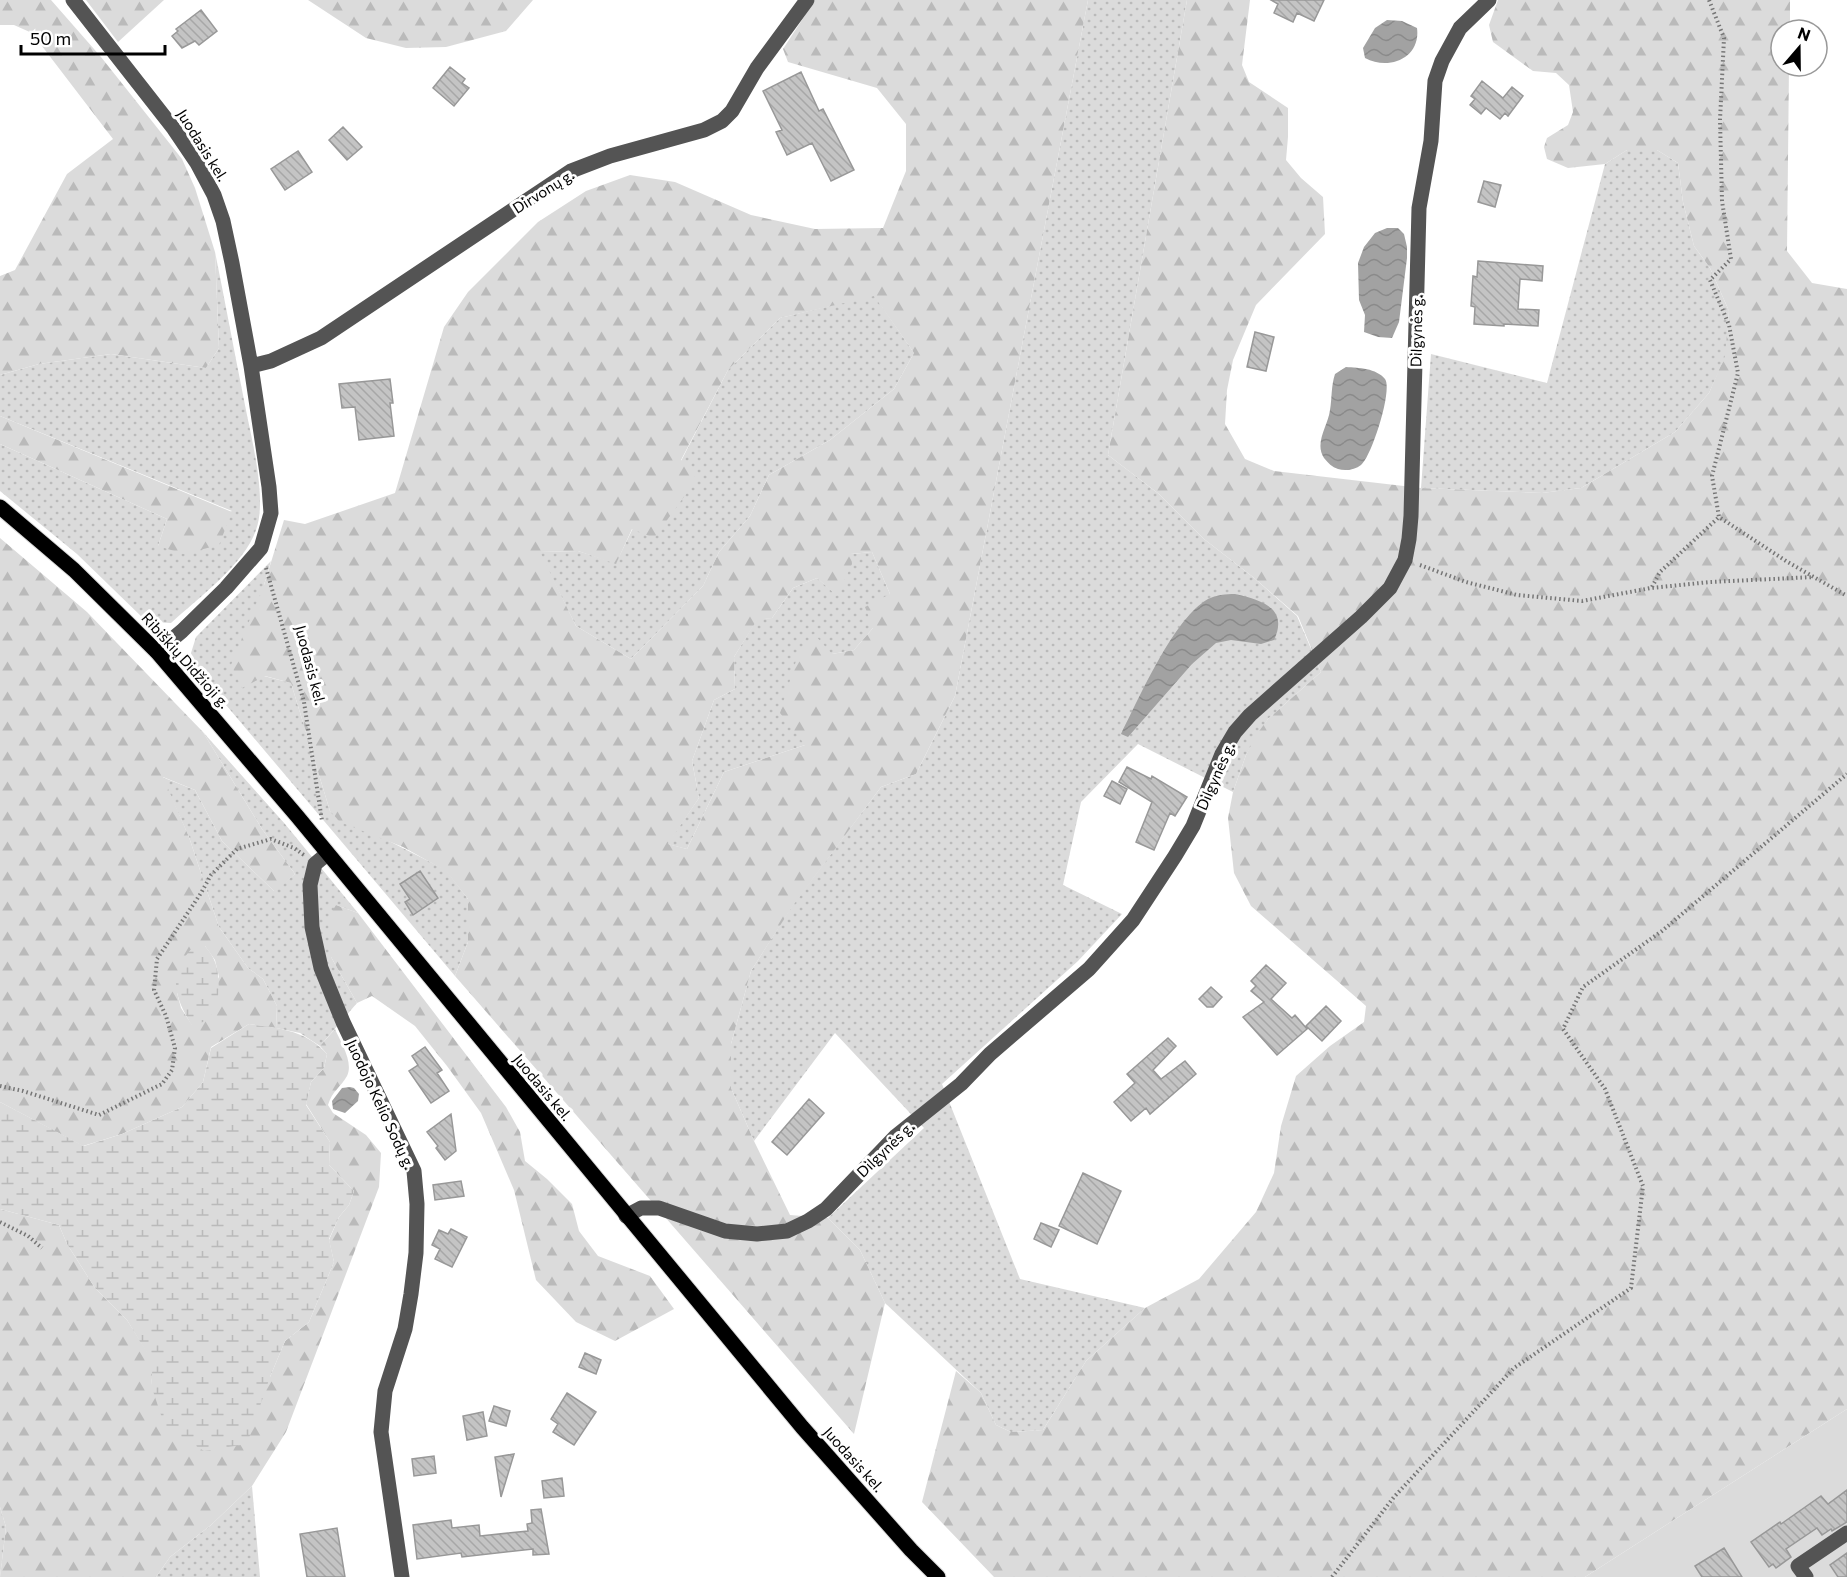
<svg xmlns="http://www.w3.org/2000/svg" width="1847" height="1577" font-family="Commissioner,sans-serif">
<defs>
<pattern id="grass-dots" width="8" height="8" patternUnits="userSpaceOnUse" patternTransform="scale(1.5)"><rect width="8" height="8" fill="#dbdbdb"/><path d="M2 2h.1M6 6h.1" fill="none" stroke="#bababa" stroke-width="1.8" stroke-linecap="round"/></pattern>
<pattern id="forest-firs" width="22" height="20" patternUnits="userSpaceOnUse" patternTransform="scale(1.5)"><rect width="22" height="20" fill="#dbdbdb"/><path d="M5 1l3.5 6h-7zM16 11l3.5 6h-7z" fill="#bababa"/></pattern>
<pattern id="wetland-marsh" width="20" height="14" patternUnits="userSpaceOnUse" patternTransform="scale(1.5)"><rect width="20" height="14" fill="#dbdbdb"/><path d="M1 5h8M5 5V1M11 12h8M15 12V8" fill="none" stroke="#bababa"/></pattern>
<pattern id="water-waves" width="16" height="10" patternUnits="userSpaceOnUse" patternTransform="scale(1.5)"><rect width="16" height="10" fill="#a2a2a2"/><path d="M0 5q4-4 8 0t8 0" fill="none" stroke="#8a8a8a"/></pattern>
<pattern id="building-back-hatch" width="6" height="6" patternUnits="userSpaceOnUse" patternTransform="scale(1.5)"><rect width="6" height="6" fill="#c4c4c4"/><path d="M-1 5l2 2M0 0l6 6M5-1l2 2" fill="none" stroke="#a7a7a7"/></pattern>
</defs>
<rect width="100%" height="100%" fill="#fff"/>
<!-- grass -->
<path fill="url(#grass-dots)" d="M1088 0H1187L1108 455 1159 494 1204 539 1253 577 1297 616 1321 672 1268 719 1246 755 1233 792 1138 744 1081 802 1063 885 1122 914 1078 961 942 1084 1020 1279 1145 1308 1086 1361 1043 1430 1011 1432 996 1425 981 1393 885 1303 860 1250 828 1218 924 1128 835 1033 754 1141 731 1088V1044L751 971 792 906 881 787 916 774 955 696Z
M1627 150H1657L1678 163 1683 202 1694 246 1710 268 1729 311 1726 356 1709 393 1675 432 1581 488 1542 493 1421 488 1431 354 1547 383 1605 164Z
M215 252C225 301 234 350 244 400 250 433 268 498 256 530 244 565 198 598 171 623L154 622 145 620 77 554 0 491V444L167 519 158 546 232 511 0 416V375L39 364 111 354 206 368 219 348Z
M874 295 914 353 894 389 830 440 769 475 750 516 719 552 703 586 631 659 576 626 539 552 578 551 616 563 633 528 681 461 728 370 780 318Z
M872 552 890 594 873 628 854 650 832 654 805 745 724 772 687 849 667 844 699 798 692 761 714 700 735 689 734 657 757 619 772 618 793 588 817 578 837 595 851 554Z
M271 561 264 585V676L291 683 330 811 446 870 468 899V942L455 976 194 667 191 653 196 637Z
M203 732 285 824 358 913 336 905 331 957 357 1003 320 1046 300 1033 276 1028 277 1006 263 979 248 968 219 927 189 837 162 777 195 790 222 841 274 891 295 874 262 829Z
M252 1486 260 1577H156L170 1557 211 1525Z
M0 1507 6 1527 0 1577Z"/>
<!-- forest -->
<path fill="url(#forest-firs)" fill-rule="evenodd" d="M0 0H51L101 57 182 159 195 188 215 252 219 348 206 368 111 354 39 364 0 375V276L15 270 67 174 113 139 32 33 14 25H0Z
M86 0H164L118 42Z
M308 0H533L506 31 446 47 406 48 366 38Z
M815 0H1088L955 696 916 774 881 787 792 907 751 971 731 1044V1088L754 1141 790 1215 828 1218 860 1250 885 1303 854 1434 455 976 468 942V899L446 871 403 847 340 822 330 811 291 683 265 676 242 688 231 665 264 585 284 520 305 524 395 493 444 327 468 292 538 222 586 191 630 175 675 182 751 215 815 229 883 228 906 171V124L877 88 788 62 783 49ZM874 296 914 353 894 389 830 440 769 475 750 516 719 552 703 586 631 659 576 626 540 552 578 551 616 564 632 529 654 538 697 479 681 460 728 370 780 318ZM872 552 890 594 865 607 873 628 854 650 832 654 814 634 799 651 780 713 805 745 724 772 687 849 668 844 699 798 692 761 714 700 735 689 734 657 757 620 772 618 793 588 817 578 837 596 852 564 851 554Z
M1187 0H1250L1242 65 1249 82 1288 108V137L1286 160 1301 178 1323 197 1325 234 1256 305 1233 360 1227 390 1225 424 1245 459 1274 471 1421 488 1542 493 1581 488 1675 432 1709 393 1725 356 1729 311 1710 268 1694 246 1683 202 1678 163 1657 150H1627L1605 164 1568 168 1547 159 1544 147 1547 138 1568 125 1573 112 1569 85 1556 73 1533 71 1493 42 1489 25 1498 0H1790V30H1781V66H1789L1787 251 1812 283 1847 289V1409L1585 1577H994L922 1502 956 1371 981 1393 996 1425 1011 1432 1043 1430 1086 1361 1145 1308 1199 1279 1256 1212 1274 1173 1281 1126 1296 1076 1330 1046 1364 1022 1366 1006 1251 906 1234 873 1228 818 1233 792 1246 755 1257 734 1268 719 1321 672 1298 616 1253 577 1204 539 1159 494 1108 455Z
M0 416 232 512 219 545 184 554 158 546 167 519 0 444Z
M0 538 87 612 203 732 262 829 295 874 275 892 222 841 195 790 163 777 189 837 219 927 248 968 263 979 277 1006 276 1028 249 1024 211 1047 203 1082 182 1107 122 1134 83 1146 0 1102ZM205 946 215 960 219 977 192 1025 181 1008 177 993Z
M336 905 358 913 506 1107 520 1132 525 1161 547 1179 572 1204 579 1231 598 1256 650 1276 674 1309 615 1341 576 1322 536 1280 514 1190 481 1113 447 1066 415 1026 372 996 357 1003 331 957 328 918Z
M335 1029C340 1041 354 1062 347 1076 341 1087 332 1091 328 1105L333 1113 366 1135 381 1153 379 1187 286 1432 252 1486 211 1525 170 1557 156 1577H0L6 1527 0 1507V1209L59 1225 67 1244 95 1288 127 1320 154 1363 151 1385 270 1377 285 1341 309 1322 334 1262 329 1240 339 1217 349 1205 354 1191 329 1165 330 1142 306 1104 311 1082 324 1068 327 1054 320 1046Z"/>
<!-- wetland -->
<path fill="url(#wetland-marsh)" d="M205 946C209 951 213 956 215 962 221 977 221 1011 205 1021 202 1023 196 1024 192 1026 174 995 167 975 193 947Z
M249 1024C279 1028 306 1030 327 1054L324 1068 311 1082 306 1105 330 1142 329 1165 354 1191 349 1205 339 1217 329 1239 334 1262 309 1322 285 1341 270 1377 247 1444 204 1451 165 1427 151 1385 153 1363 127 1320 95 1288 67 1244 59 1225 0 1209V1102L84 1146 122 1134 182 1107 203 1082 211 1048Z"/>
<!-- garden -->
<path fill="#dbdbdb" d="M1847 1409V1577H1585Z"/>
<!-- water -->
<path fill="url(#water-waves)" d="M1387 20 1402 21 1417 28C1421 58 1389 71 1365 58L1363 48 1375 28Z
M1387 228H1398L1404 234 1407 247V258L1399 322 1392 338 1378 337 1364 332 1365 315 1359 300 1358 263 1364 247 1375 233Z
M1346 367C1359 368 1376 368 1385 379 1393 390 1371 458 1361 465 1355 470 1345 471 1338 469 1332 467 1328 463 1324 458 1314 443 1328 426 1330 410 1332 398 1331 386 1335 374Z
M1235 594C1261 600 1289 608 1274 640L1261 644 1231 640 1216 643 1192 664 1128 737 1121 734C1140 697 1173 619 1208 599 1216 595 1226 594 1235 594Z
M350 1087 354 1088 359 1094 358 1101 345 1113 333 1109 332 1101 342 1088Z"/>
<!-- building -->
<path fill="url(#building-back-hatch)" stroke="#989898" stroke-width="1.5" d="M1271 0H1324L1314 21 1297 13 1293 22 1274 13 1278 4Z
M201 10 217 31 199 45 195 41 182 48 172 36 178 31 176 29Z
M450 67 465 79 462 83 469 88 454 106 433 88Z
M801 72 819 111 823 109 854 170 831 181 812 143 787 155 776 132 782 130 763 91Z
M1482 81 1503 98 1512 87 1523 96 1508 116 1505 113 1500 119 1486 108 1481 114 1470 105 1475 99 1471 96Z
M343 127 362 147 347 160 329 140Z
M298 151 312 172 285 190 271 169Z
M1484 181 1501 185 1495 207 1478 202Z
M1478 261 1543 266 1542 281 1520 279 1518 309 1539 310 1538 326 1504 324V326L1474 324 1475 307 1471 306 1473 276 1477 277Z
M1255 332 1274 337 1266 371 1247 367Z
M390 379 393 403H390L394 436 359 440 355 407 342 408 339 384Z
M1127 767 1151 779 1152 776 1187 797 1175 816 1170 813 1154 850 1136 842 1152 802 1119 782Z
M1112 781 1127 789 1120 804 1104 796Z
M420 871 438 898 413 915 405 902 410 899 400 884Z
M1266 965 1286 983 1271 999 1292 1018 1295 1015 1307 1029 1277 1055 1243 1017 1264 1002 1251 991 1256 986 1251 981Z
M1211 987 1222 997 1213 1007H1207L1199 999Z
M1326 1006 1341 1021 1322 1041 1306 1026Z
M1168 1038 1176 1046 1153 1070 1161 1079 1185 1061 1196 1074 1150 1114 1146 1108 1131 1121 1114 1102 1135 1083 1127 1074Z
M425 1047 442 1070 437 1073 449 1091 431 1103 409 1071 418 1065 412 1056Z
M809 1099 824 1113 787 1155 772 1142Z
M451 1114 456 1151 445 1160 436 1148 438 1146 427 1132Z
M1083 1173 1121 1191 1097 1244 1059 1226Z
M461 1181 464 1196 435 1200 433 1185Z
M1041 1223 1059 1230 1051 1247 1034 1239Z
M451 1229 467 1237 452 1267 435 1259 440 1249 432 1245 439 1230 448 1234Z
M585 1353 601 1360 596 1374 579 1367Z
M567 1393 596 1412 574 1445 553 1432 558 1424 551 1419Z
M494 1406 510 1411 506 1426 489 1421Z
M483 1412 487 1436 467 1440 463 1416Z
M514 1454 501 1497 495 1457Z
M434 1456 436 1473 414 1476 412 1459Z
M562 1478 564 1496 544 1498 542 1481Z
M1847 1490V1522L1832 1531 1831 1529 1822 1535 1817 1528 1786 1549 1791 1557 1776 1568 1773 1564 1769 1567 1751 1542 1780 1522 1781 1524 1821 1496 1828 1504Z
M541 1509 549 1554 533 1555V1549L462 1557 461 1553 417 1559 413 1525 451 1520 452 1528 479 1525 480 1536 528 1531 527 1524 532 1523 531 1510Z
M337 1528 345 1577H307L300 1534Z
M1724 1548 1742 1577H1702L1695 1566Z
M1847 1553V1577H1838L1830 1565Z"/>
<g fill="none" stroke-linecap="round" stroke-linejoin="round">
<defs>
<path id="major" d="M0 507 74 570 157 652 297 816 802 1427 911 1550 938 1577"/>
</defs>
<!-- major casing -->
<use href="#major" stroke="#dbdbdb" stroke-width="17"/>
<!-- path -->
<path stroke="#767676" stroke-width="4" stroke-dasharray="1.5 3" stroke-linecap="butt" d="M1709 0 1724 38 1720 120 1722 201 1731 259 1710 280 1729 325 1738 373 1712 476 1719 517 1786 561 1847 596
M1420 565 1466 582 1517 595 1582 601 1651 588 1710 582 1814 577
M266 568 304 702 322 821
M1652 587 1660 572 1719 517
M0 1086 23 1091 99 1115 162 1084 172 1070 175 1048 166 1016 154 990 157 959 201 893 211 875 237 849 271 839 294 848 304 855
M0 1222 28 1236 42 1248
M1332 1577 1394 1497 1514 1368 1631 1288 1643 1186 1605 1089 1563 1029 1583 987 1662 931 1847 774"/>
<!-- minor -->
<path stroke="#545454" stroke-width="15" d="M73 0 174 129 197 163 214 195 223 221 232 263 251 366 269 487 271 513 261 548 226 588 182 631 157 652
M251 366 271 361 321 338 571 171 610 156 704 130 722 121 732 111 757 68 807 0
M327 854 315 864 310 885 312 927 321 968 343 1022 414 1171 417 1204 416 1253 411 1294 405 1329 385 1391 381 1432 402 1577
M626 1216 641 1208H659L725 1231 757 1234 787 1231 808 1221 826 1209 896 1136 961 1084 990 1054 1089 969 1133 920 1175 856 1193 826 1222 754 1235 732 1250 715 1361 617 1390 588 1405 560 1409 539 1411 516 1419 208 1431 141 1435 81 1442 61 1460 28 1489 0
M1806 1577 1798 1566 1847 1533"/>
<!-- major -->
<use href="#major" stroke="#000" stroke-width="15"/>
</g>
<g text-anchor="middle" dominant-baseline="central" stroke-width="6" stroke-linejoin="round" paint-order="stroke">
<!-- street labels -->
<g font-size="15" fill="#000" stroke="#fff">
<text transform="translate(203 145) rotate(58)">Juodasis kel.</text>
<text transform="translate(543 191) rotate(-32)">Dirvonų g.</text>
<text transform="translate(1416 331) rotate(-89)">Dilgynės g.</text>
<text transform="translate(186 660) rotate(48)">Ribiškių Didžioji g.</text>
<text transform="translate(311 665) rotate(75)">Juodasis kel.</text>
<text transform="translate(1215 776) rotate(-66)">Dilgynės g.</text>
<text transform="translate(543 1087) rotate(50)">Juodasis kel.</text>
<text transform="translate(381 1104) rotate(65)">Juodojo Kelio Sodų g.</text>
<text transform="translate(885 1149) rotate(-44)">Dilgynės g.</text>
<text transform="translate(854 1459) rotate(48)">Juodasis kel.</text>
</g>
</g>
<!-- north arrow -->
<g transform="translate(1799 48) rotate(20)"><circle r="28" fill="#ffffff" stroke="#999999" stroke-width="1.5"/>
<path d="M0-4.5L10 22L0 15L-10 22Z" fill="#000000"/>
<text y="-9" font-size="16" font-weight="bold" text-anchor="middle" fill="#000000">N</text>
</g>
<!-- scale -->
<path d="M21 45v9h144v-9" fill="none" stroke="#000000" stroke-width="3"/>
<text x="30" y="45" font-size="18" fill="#000000" stroke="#ffffff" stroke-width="4.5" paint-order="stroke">50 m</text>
</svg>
